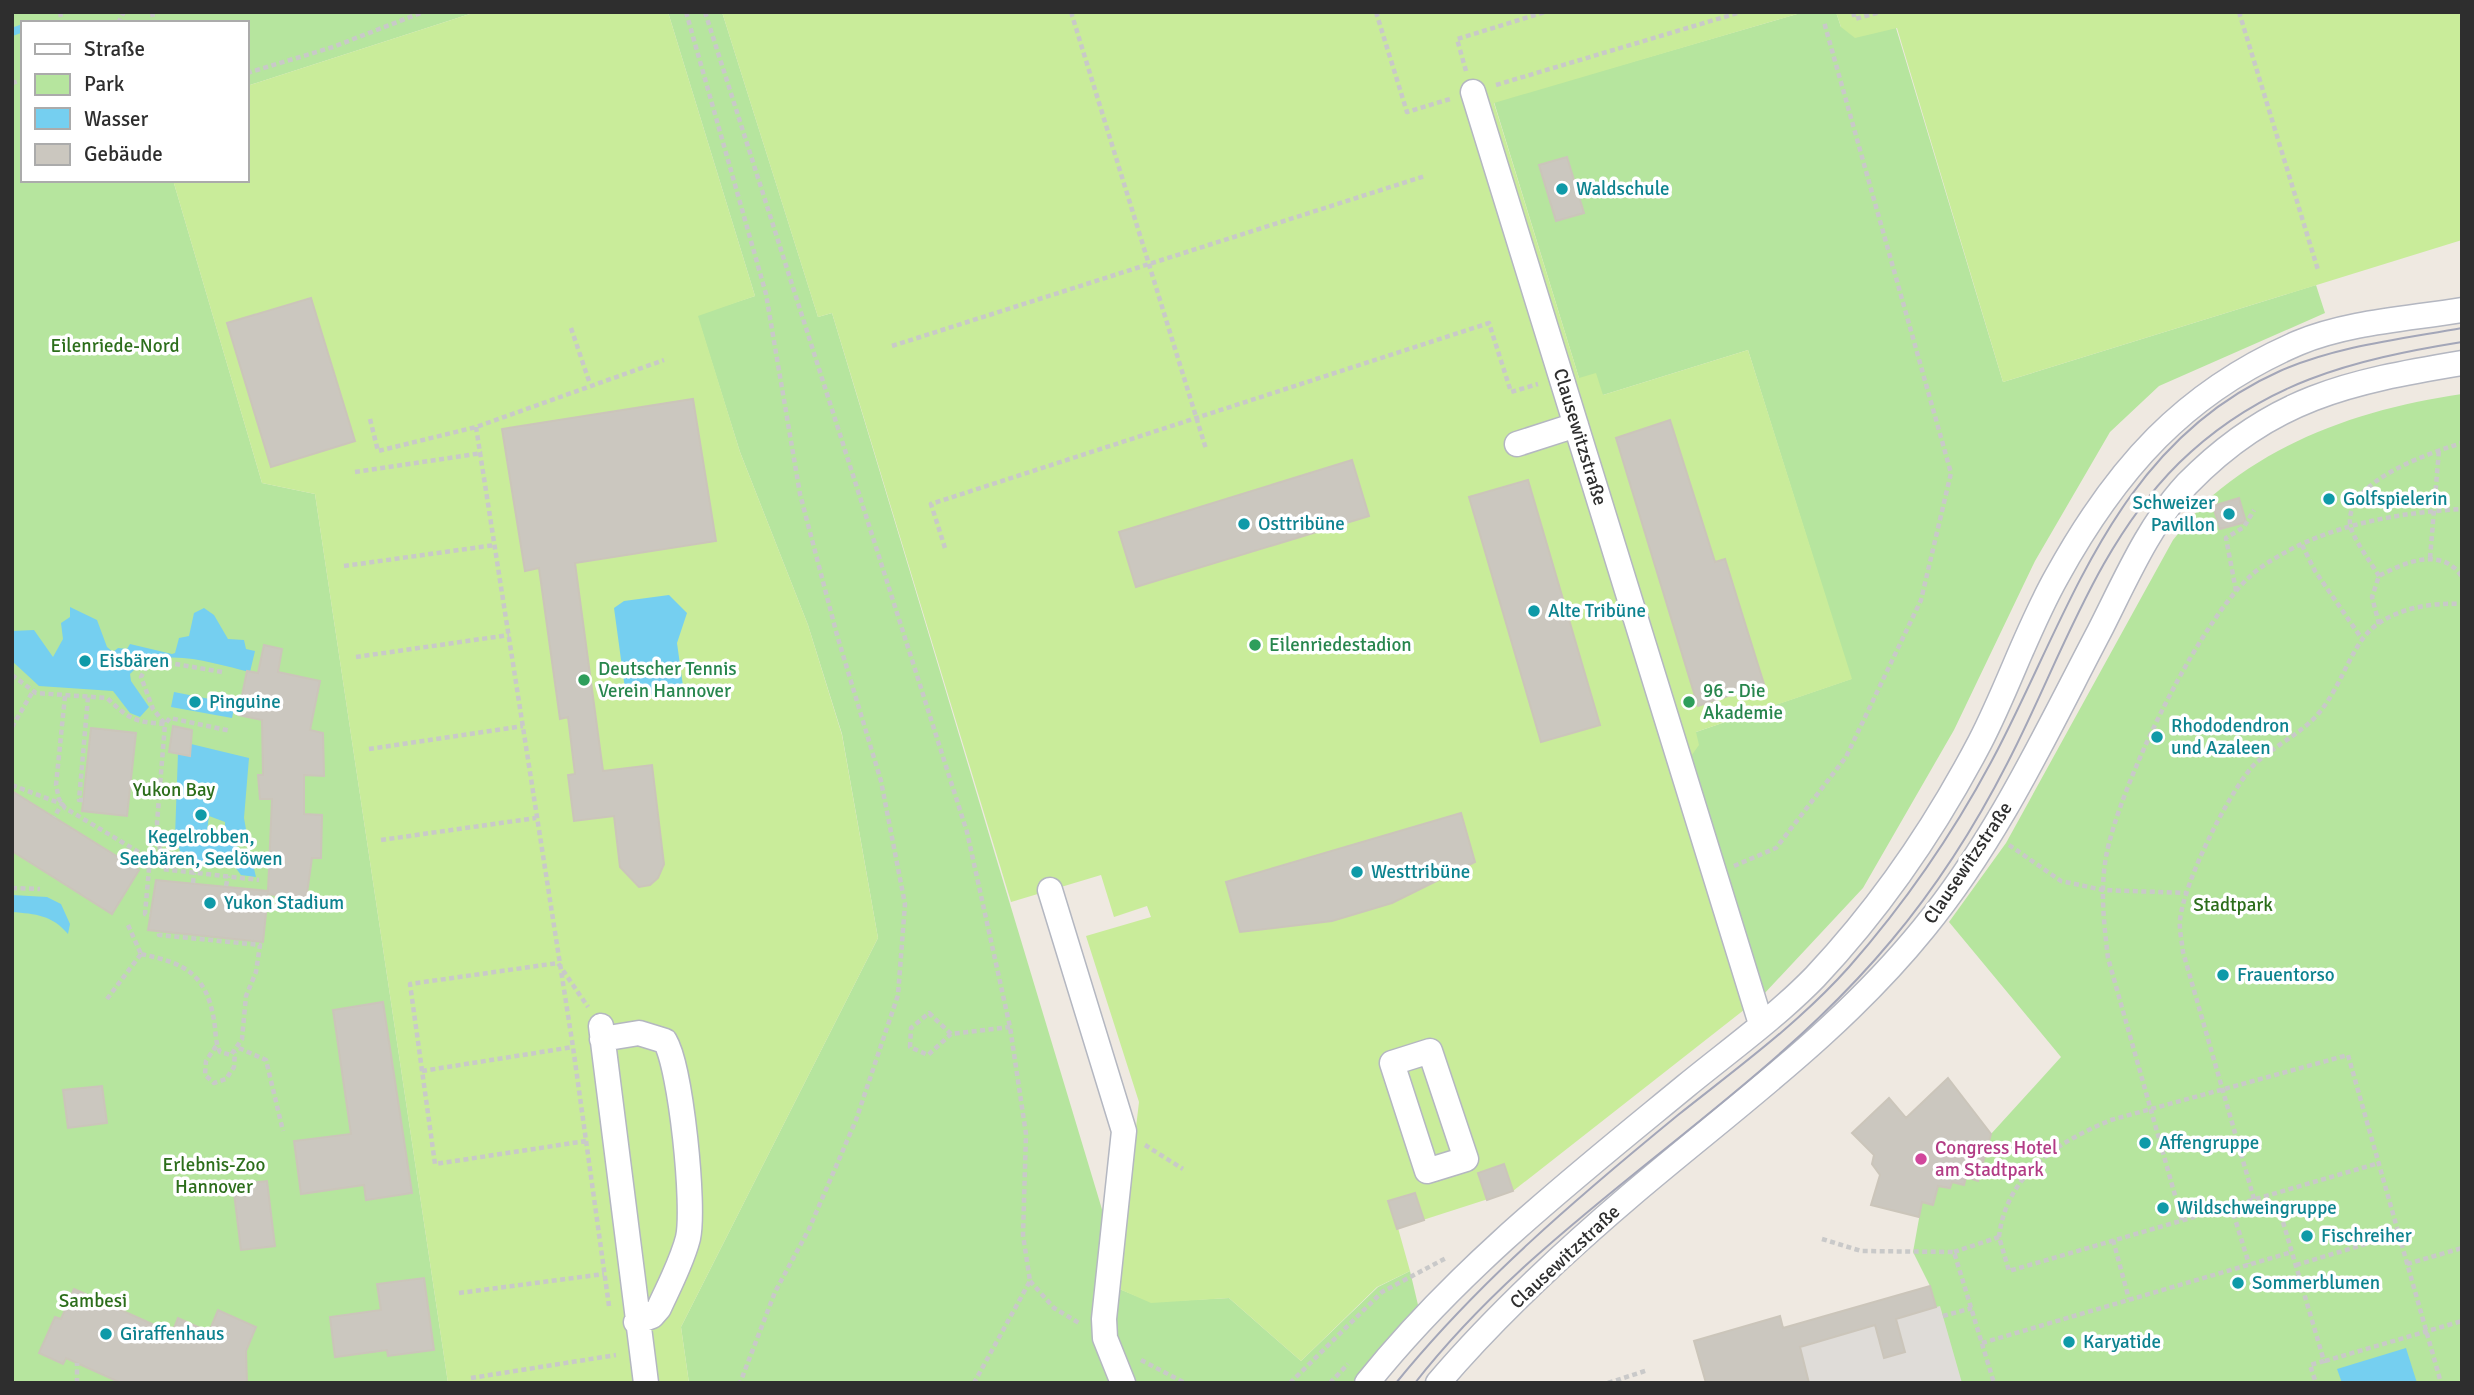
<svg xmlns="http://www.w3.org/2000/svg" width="2474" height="1395" font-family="Signika,sans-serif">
<rect width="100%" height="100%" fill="#efe9e1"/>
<!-- green -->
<path fill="#b6e59e" d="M12 12H476L247 86V23H23V180H173L262 483 315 494 448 1383H12Z
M668 12H722L818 317 832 313 1104 1216 1091 1323 1115 1383H689L681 1327 878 938 842 734 808 625 740 452 697 315 755 296Z
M1804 12H1836L1841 27 1896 28 2003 382 2316 285 2325 313 2159 386 2110 432 2035 561 1954 730 1863 888 1763 995 1689 759 1696 732 1851 679 1748 350 1603 395 1579 378 1494 102Z
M2462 394V1383H1809L1804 1364 1790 1350 1936 1307 1930 1286 1913 1252 1922 1202 1938 1186 1949 1188 1952 1182 1964 1185 1966 1177 1978 1180 1991 1134 2061 1057 1949 922 2006 843 2173 540C2185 525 2198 509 2212 496 2282 436 2372 407 2462 394Z
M1410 1271 1418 1305 1352 1383H1133L1115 1337 1117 1288 1151 1302 1229 1298 1301 1361 1378 1287Z"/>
<!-- pitch -->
<path fill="#c9ec9a" d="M476 12H668L755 296 698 316 740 452 808 625 842 735 878 938 681 1327 689 1383H448L315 494 262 483 173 180H247V86Z
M722 12H1804L1494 103 1579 378 1596 373 1603 395 1748 350 1852 679 1696 732 1699 745 1689 759 1763 995 1513 1191 1398 1228 1410 1271 1377 1287 1301 1361 1229 1298 1151 1303 1117 1288 1139 1102 1086 936 1151 917 1147 906 1114 917 1101 875 1011 902 832 313 818 317Z
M1836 12H2462V240L2003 382 1897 28 1855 38 1841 27Z"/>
<!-- plaza -->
<path fill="#dfdcd8" d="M1940 1306 1962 1383H1809L1804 1364 1790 1350Z"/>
<!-- water -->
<path fill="#75cff0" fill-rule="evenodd" d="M669 595 687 613 677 643 683 686 674 693 632 696 625 689 614 608 624 601Z
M70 607 97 620 107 647 113 652 118 648 127 649 130 644 172 654 175 653 179 638 189 636 194 613 204 608 214 615 228 639 244 640 246 649 255 651 250 672C213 664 158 643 130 674L131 681 149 707 140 717 130 713 113 691 39 686 12 661V631L34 630 53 657 63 639 61 623 70 617Z
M174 692 235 704 232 718 171 707Z
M191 744 249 758 244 818 247 835 239 836 237 848 242 853 249 848 256 877 241 875 235 867 207 860 200 863V867L184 863 175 837 178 753 189 756ZM209 816 225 822V830H217L215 833 207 831Z
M12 895 47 897 61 904 70 924 68 934C52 915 36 914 12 912Z
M2406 1348 2417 1383H2342L2337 1369Z"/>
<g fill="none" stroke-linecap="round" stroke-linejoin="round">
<!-- stream -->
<path stroke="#75cff0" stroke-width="8" d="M12 32 23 28"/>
</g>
<!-- building -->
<path fill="#cbc7bf" stroke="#cbc5ba" stroke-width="2" d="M1567 157 1584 213 1556 221 1539 165Z
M311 298 355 441 271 467 227 323Z
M693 399 716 541 575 563 603 771 652 765 664 864 658 878 650 885 639 887 620 867 614 816 574 821 568 775 575 774 568 717 560 719 539 568 525 571 502 429Z
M1670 420 1715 562 1725 559 1764 684 1698 706 1616 438Z
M1352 460 1369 516 1136 587 1119 532Z
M1528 480 1600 725 1541 742 1469 497Z
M2239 498 2246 522 2220 529 2213 506Z
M264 645 282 649 278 672 320 681 310 730 323 733 324 776 304 775V814L322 815 321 858H312L306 900 268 894 263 942 148 930 156 880 268 891 272 799H260L258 775H263L262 720 238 715 247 671 258 673Z
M173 726 192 730 190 756 169 752Z
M91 728 136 733 127 816 82 811Z
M12 791 139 870 112 914 12 851Z
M1461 813 1475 862 1392 903 1332 921 1240 932 1226 882Z
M383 1002 412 1193 366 1200 364 1185 301 1194 294 1141 351 1134 333 1010Z
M1948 1078 1991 1134 1978 1181 1966 1177 1964 1185 1952 1182 1950 1188 1938 1186 1933 1205 1922 1202 1919 1217 1871 1205 1880 1175 1872 1164 1874 1155 1852 1133 1889 1098 1906 1118Z
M102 1086 107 1123 68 1128 63 1090Z
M1504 1164 1513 1191 1487 1200 1478 1173Z
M267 1181 275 1246 241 1250 233 1185Z
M1415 1193 1424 1220 1397 1229 1388 1201Z
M424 1278 434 1350 388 1356 387 1350 335 1357 330 1317 381 1310 377 1284Z
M1930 1286 1936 1307 1896 1319 1905 1352 1884 1358 1875 1325 1800 1347 1809 1383H1706L1694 1341 1780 1316 1783 1328Z
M74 1289 172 1333 178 1318 209 1332 218 1310 256 1327 246 1351 247 1383H121L66 1358 63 1364 39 1353 55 1317 61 1319Z"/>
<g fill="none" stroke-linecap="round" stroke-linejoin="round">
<defs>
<path id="minor" d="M1473 92 1761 1024
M1517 444 1576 425
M1050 890 1124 1131 1104 1319 1105 1338 1123 1383
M601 1026 646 1383
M602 1039 639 1033 665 1041C681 1068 695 1207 688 1238 682 1262 669 1286 659 1308L652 1316 636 1322
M1430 1051 1466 1159 1427 1171 1392 1063Z
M1367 1383C1459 1268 1574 1178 1687 1085 1730 1050 1777 1016 1815 977 1880 908 1936 826 1980 742 2008 688 2027 629 2057 576 2116 469 2184 392 2298 343 2349 322 2408 319 2462 310
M1438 1383C1496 1315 1564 1252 1631 1195 1732 1109 1840 1032 1924 928 1997 839 2046 733 2099 632 2125 581 2148 526 2187 484 2271 398 2348 382 2462 363"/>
</defs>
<!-- minor casing -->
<use href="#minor" stroke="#b4b7c1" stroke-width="27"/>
<!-- path -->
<path stroke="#c9c9c9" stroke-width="4.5" stroke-dasharray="5 3.5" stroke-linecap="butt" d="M60 12 62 23
M152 12 154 23
M686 12 766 294 800 494 837 635 881 781 905 904 898 995 856 1120 809 1229 775 1292 740 1383
M705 12 967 832 1010 1027 1026 1134 1023 1235 1030 1281 974 1383
M1071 12 1206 449
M1376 12 1407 112 1450 99
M1853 12 1855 19 1880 12
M2239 12 2318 270
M118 23 124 12
M1466 71 1457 39 1545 12
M247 73 333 47 423 12
M12 83 23 80
M1496 85 1741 12
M571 328 590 384
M892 346 1425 176
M370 419 378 451 476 427 664 360
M476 427 573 1047 609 1306
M355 472 482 453
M2302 545 2315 571 2362 639
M945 548 931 504 1489 323 1511 392 1538 384
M2430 558 2439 450
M344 566 495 545
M2379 576C2372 564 2351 536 2350 524 2346 481 2429 453 2462 443
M2236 591 2226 538 2244 527 2254 510
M2379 624 2372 597 2379 576C2405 562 2442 546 2462 577
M356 657 509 635
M222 672 164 662 147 666 141 677 153 709 165 724 170 718 231 731
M12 675 36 693 107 698C129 719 134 722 165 724L157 823 162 869 259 880
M65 696 56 785 59 799 65 808 147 857 149 869 145 914 150 915
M12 727 33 691
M369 749 523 726
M12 785 62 804 54 817
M83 800H79L88 697
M381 840 536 818
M2009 845 2061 881 2103 890 2186 893
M1734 866 1776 848 1846 757 1921 600 1951 473 1824 22
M193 883 194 873
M226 886 228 876
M12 888 40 889
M128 925 141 954
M141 954C184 963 206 973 214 1020 216 1031 215 1043 220 1052L231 1055 242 1039 246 996 256 972 260 945 159 935V931
M107 999 141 954
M951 1034 929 1013 911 1028 910 1047 928 1055 951 1034 1010 1027
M216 1046 206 1061 205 1075 214 1083 226 1079 234 1067 235 1052
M239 1048 266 1060 283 1131
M422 1071 573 1047
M586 1141 435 1164 410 984 558 963 588 1007
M1145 1145 1183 1169
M2254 1199 2183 952C2182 941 2179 930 2180 920 2184 882 2227 796 2252 767 2271 747 2300 735 2318 714 2337 692 2345 665 2361 641 2382 610 2428 602 2462 604
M2231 1206 2249 1264
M2182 1220 2108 958C2104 924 2100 891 2106 857 2118 788 2204 608 2260 568 2318 527 2392 513 2462 509
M2283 1222 2324 1361 2310 1365 2316 1383
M1999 1237C2006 1175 2057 1142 2111 1120L2348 1055 2441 1383
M1822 1239 1861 1251 1954 1252 1994 1383
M2113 1240 2129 1299
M1954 1252 1999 1237 2009 1271 2379 1163
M2407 1264 2462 1248
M2296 1265 2399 1234
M1030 1281 1054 1308 1079 1323
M459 1293 604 1274
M1943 1316 1972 1308
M1982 1343 2292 1252
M1141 1360 1185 1383
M2325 1361 2462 1321
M471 1378 616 1355
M77 1383V1363
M1290 1383 1382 1292 1446 1258
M1330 1383 1348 1364
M1608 1383 1648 1370"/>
<!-- minor -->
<use href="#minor" stroke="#fff" stroke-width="24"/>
<!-- tram -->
<path stroke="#a3a6b8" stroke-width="2" d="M1396 1383C1478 1282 1578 1197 1678 1115 1737 1068 1798 1024 1849 967 1907 901 1957 828 1998 749 2072 606 2118 443 2280 371 2337 346 2401 339 2462 328
M1415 1383C1550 1210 1752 1108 1891 941 1939 884 1979 820 2012 754 2062 655 2098 543 2179 463 2261 383 2351 360 2462 342"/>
</g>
<!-- markers -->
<g fill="#0f9aa8" stroke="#fff" stroke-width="2.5">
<circle cx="1562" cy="189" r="7"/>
<circle cx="2329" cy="499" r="7"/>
<circle cx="2229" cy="514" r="7"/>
<circle cx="1244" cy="524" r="7"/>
<circle cx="1534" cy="611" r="7"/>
<circle cx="85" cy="661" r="7"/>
<circle cx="195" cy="702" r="7"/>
<circle cx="2157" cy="737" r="7"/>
<circle cx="201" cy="815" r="7"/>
<circle cx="1357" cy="872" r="7"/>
<circle cx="210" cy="903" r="7"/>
<circle cx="2223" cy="975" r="7"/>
<circle cx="2145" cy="1143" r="7"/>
<circle cx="2163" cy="1208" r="7"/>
<circle cx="2307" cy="1236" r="7"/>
<circle cx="2238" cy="1283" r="7"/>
<circle cx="106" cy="1334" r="7"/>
<circle cx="2069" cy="1342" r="7"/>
</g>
<g fill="#2e9e5b" stroke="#fff" stroke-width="2.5">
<circle cx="1255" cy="645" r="7"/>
<circle cx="584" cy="680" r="7"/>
<circle cx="1689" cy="702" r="7"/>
</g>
<circle fill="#d1479c" stroke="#fff" stroke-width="2.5" cx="1921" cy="1159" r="7"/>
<g text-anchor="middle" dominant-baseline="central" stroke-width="7" stroke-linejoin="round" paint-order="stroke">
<!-- culture labels -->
<g font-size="19" fill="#0d838f" stroke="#fff" text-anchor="start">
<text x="1576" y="189">Waldschule</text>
<text x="2343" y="499">Golfspielerin</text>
<text x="2215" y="503" text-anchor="end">Schweizer<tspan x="2215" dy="22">Pavillon</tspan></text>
<text x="1258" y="524">Osttribüne</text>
<text x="1548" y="611">Alte Tribüne</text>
<text x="99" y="661">Eisbären</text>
<text x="209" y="702">Pinguine</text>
<text x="2171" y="726">Rhododendron<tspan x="2171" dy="22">und Azaleen</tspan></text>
<text x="201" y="837" text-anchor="middle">Kegelrobben,<tspan x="201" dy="22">Seebären, Seelöwen</tspan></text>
<text x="1371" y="872">Westtribüne</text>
<text x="224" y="903">Yukon Stadium</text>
<text x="2237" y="975">Frauentorso</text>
<text x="2159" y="1143">Affengruppe</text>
<text x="2177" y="1208">Wildschweingruppe</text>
<text x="2321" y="1236">Fischreiher</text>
<text x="2252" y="1283">Sommerblumen</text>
<text x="120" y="1334">Giraffenhaus</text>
<text x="2083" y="1342">Karyatide</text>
</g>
<!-- park labels -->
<g font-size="19" fill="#2c6e1b" stroke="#fff">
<text x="115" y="346">Eilenriede-Nord</text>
<text x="174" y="790">Yukon Bay</text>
<text x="2233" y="905">Stadtpark</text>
<text x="214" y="1165">Erlebnis-Zoo<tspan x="214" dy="22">Hannover</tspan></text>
<text x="93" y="1301">Sambesi</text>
</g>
<!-- street labels -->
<g font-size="19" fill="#2e2e2e" stroke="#fff">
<text transform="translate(1580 437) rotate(73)">Clausewitzstraße</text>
<text transform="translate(1968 863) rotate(-56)">Clausewitzstraße</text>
<text transform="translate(1565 1257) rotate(-43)">Clausewitzstraße</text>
</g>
<!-- leisure labels -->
<g font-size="19" fill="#27864d" stroke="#fff" text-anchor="start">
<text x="1269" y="645">Eilenriedestadion</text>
<text x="598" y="669">Deutscher Tennis<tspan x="598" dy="22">Verein Hannover</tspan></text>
<text x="1703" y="691">96 - Die<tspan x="1703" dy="22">Akademie</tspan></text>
</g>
<!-- hotel labels -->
<g font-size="19" fill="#b23c85" stroke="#fff" text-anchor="start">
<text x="1935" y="1148">Congress Hotel<tspan x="1935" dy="22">am Stadtpark</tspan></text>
</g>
</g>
<!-- border -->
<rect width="2474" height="1395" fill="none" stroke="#2e2e2e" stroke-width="28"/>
<!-- legend -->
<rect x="21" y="21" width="228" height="161" fill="#ffffff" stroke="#ababab" stroke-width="2"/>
<rect x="35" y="44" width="35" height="10" fill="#ffffff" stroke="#ababab" stroke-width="2"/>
<text x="84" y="56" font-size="21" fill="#2e2e2e">Straße</text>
<rect x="35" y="74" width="35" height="21" fill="#b6e59e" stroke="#ababab" stroke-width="2"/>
<text x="84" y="91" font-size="21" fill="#2e2e2e">Park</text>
<rect x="35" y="108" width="35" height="21" fill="#75cff0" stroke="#ababab" stroke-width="2"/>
<text x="84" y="126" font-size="21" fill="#2e2e2e">Wasser</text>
<rect x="35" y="144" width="35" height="21" fill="#cbc7bf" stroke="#ababab" stroke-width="2"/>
<text x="84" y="161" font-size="21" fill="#2e2e2e">Gebäude</text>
</svg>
